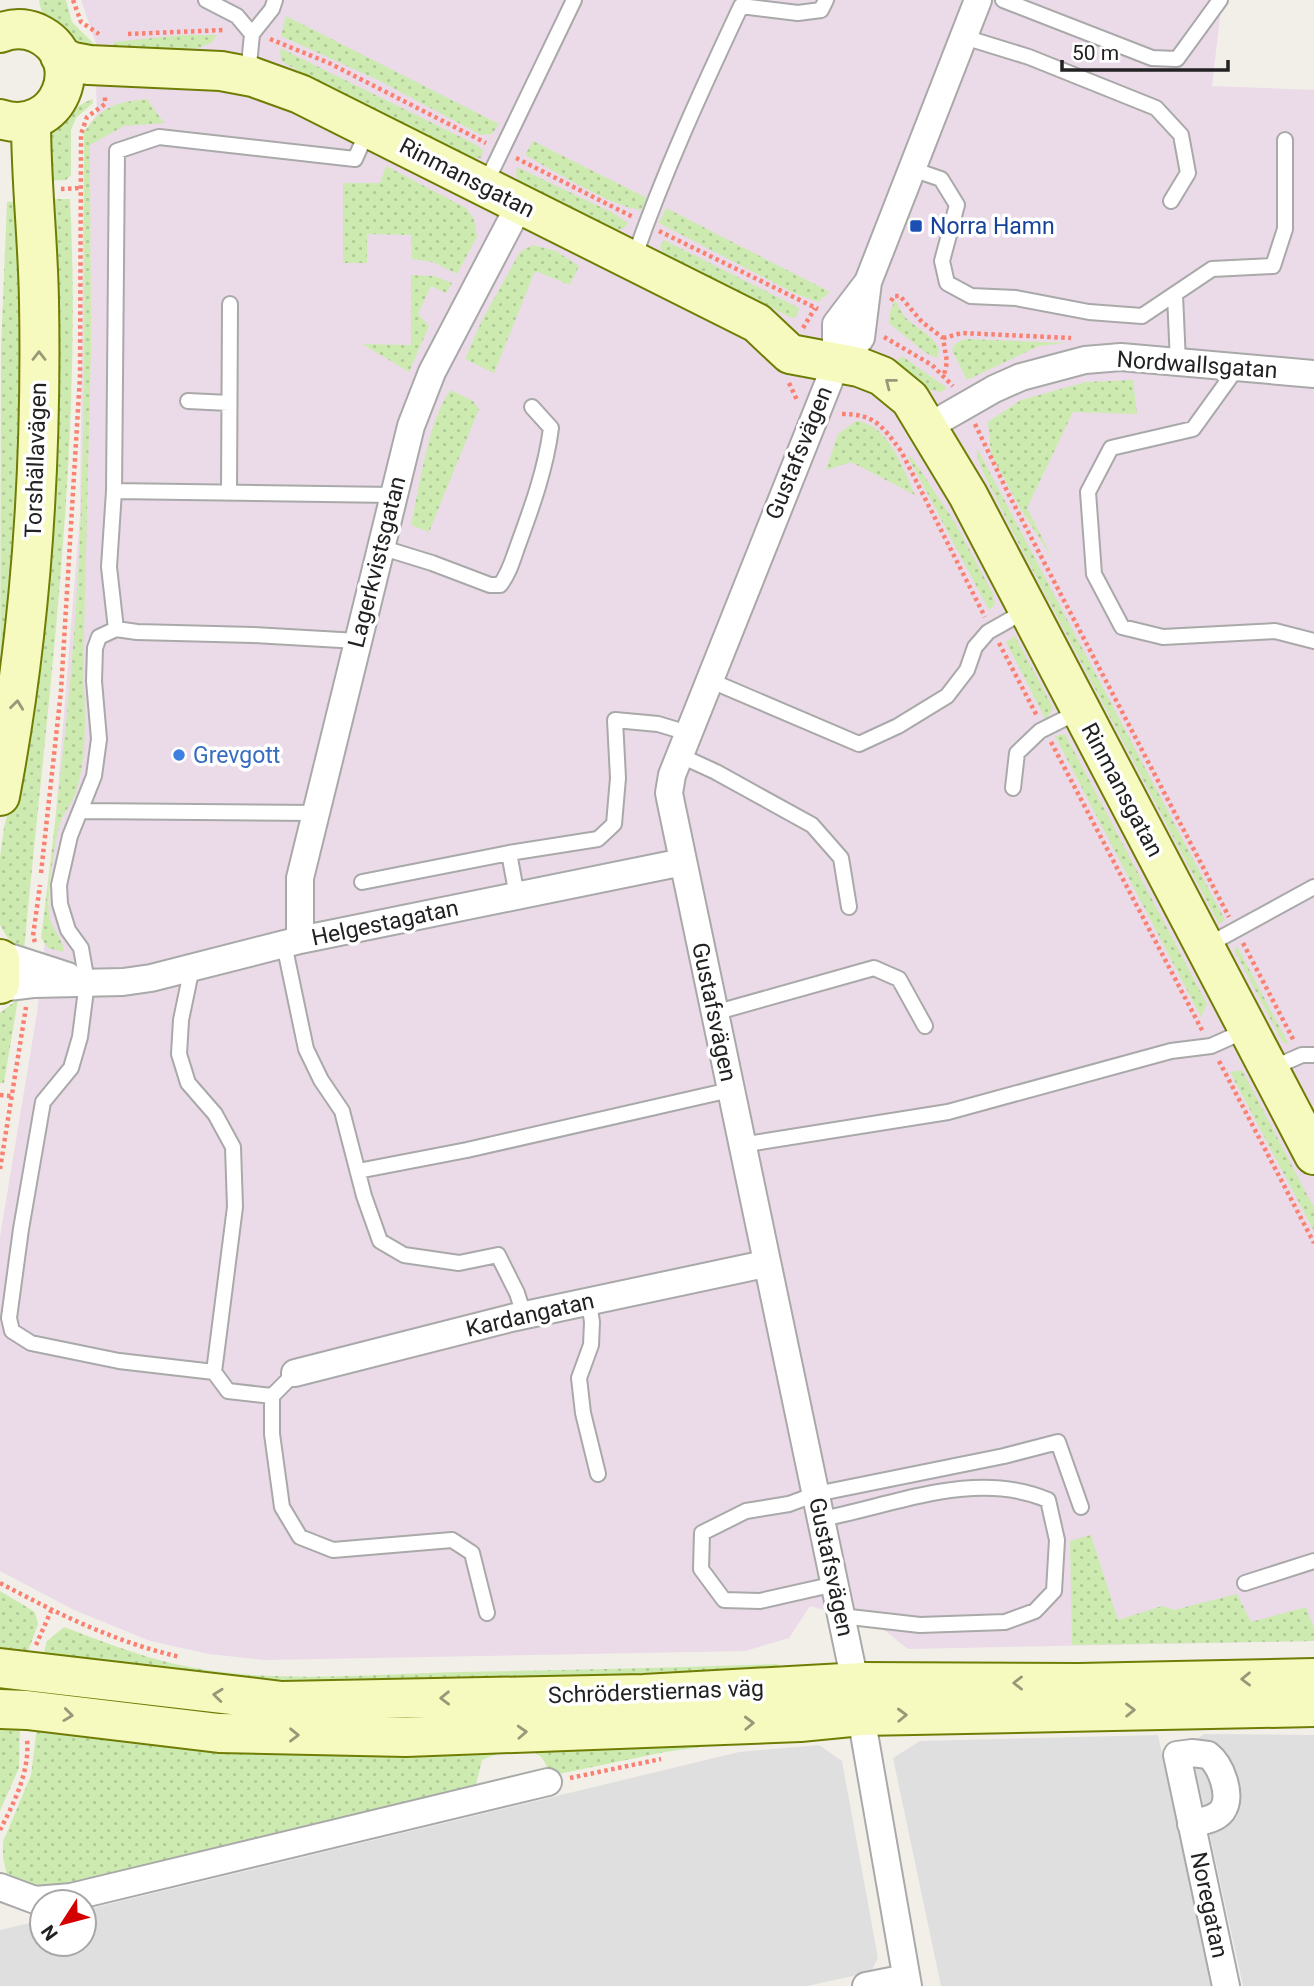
<svg xmlns="http://www.w3.org/2000/svg" width="1314" height="1986" font-family="Roboto,sans-serif">
<defs>
<pattern id="grass-dots" width="8" height="8" patternUnits="userSpaceOnUse" patternTransform="scale(1.75)"><rect width="8" height="8" fill="#cdebb0"/><path d="M2 2h.1M6 6h.1" fill="none" stroke="#b0c997" stroke-width="1.8" stroke-linecap="round"/></pattern>
</defs>
<rect width="100%" height="100%" fill="#f2efe9"/>
<!-- residential -->
<path fill="#e0dfdf" d="M1204 1734 1314 1735V1986H1243L1190 1744Z
M1158 1735 1212 1986H941L893 1758 920 1741Z
M819 1745 842 1761 878 1958 871 1972 807 1986H0V1930L42 1920V1944H84V1910L739 1752Z"/>
<!-- industrial -->
<path fill="#ebdbe8" d="M81 0H1222L1212 86 1314 90V1641L908 1649 879 1626 810 1606 789 1638 745 1651 264 1660 209 1654 150 1641 74 1610 0 1571V1237L37 1013 48 912 80 514 84 132 97 114 95 57 97 47Z"/>
<!-- grass -->
<path fill="url(#grass-dots)" d="M39 0H66L72 22 97 47 95 57C71 43 43 30 39 0Z
M286 16 499 124 492 134 481 135 380 81 281 36Z
M183 35H217L211 43 198 48 113 56 114 42Z
M280 48 475 144 483 150 481 158H472L297 70 281 61Z
M92 99 93 103 76 118 71 130V175L66 180 40 181C47 138 49 119 92 99Z
M147 99 164 123 124 126 90 145 91 349 83 678C86 714 87 757 76 792 73 802 65 811 61 821 55 835 47 897 49 912 50 928 63 937 64 952L48 948 41 938C53 841 65 744 73 647 87 476 84 304 84 132 104 105 114 103 147 99Z
M533 141 647 198 641 210C612 207 553 170 525 155Z
M386 166 466 208 474 219 477 237 457 274 433 262 412 259 411 235 367 234V263H343V183H380Z
M517 167 613 213 628 223 623 229 615 230 521 184 516 176Z
M41 199H70C83 451 47 701 24 951L7 937 0 925V857L4 828 17 775Z
M28 200 26 412 0 744 1 348 7 202Z
M666 208 830 292 818 302 794 293 659 223Z
M664 240 799 308 797 316 792 318 664 255 660 246Z
M533 245 556 251 579 266 570 285 535 271 494 373 465 359 482 320 520 252Z
M411 275 434 276 452 283 446 293 431 286 418 314 429 326 409 372 362 344 411 345Z
M895 300C899 306 902 315 908 320 920 330 931 334 939 349L937 358 926 353 889 323 890 312Z
M964 339 1066 343 1039 346 967 380 952 350 955 344Z
M902 356 947 388 941 392 921 388 893 366Z
M1133 380 1137 414 1073 412 1027 508 1053 559 1021 510 991 454 988 422 1021 400 1086 382Z
M451 390 473 401 479 409 429 532 411 525C419 489 429 416 451 390Z
M856 421C889 424 903 469 915 495L851 462 826 470 838 434Z
M977 448 1225 920 1219 924 1019 544 984 474 977 457Z
M911 456 954 521 993 594 995 605 989 610 908 457Z
M1015 636 1053 708 1046 720 1006 642Z
M1065 734 1207 1004 1201 1017 1055 736Z
M1237 946 1289 1045 1282 1041 1234 950Z
M18 999 4 1083H0V1013Z
M1242 1070 1314 1208V1231L1230 1072Z
M1091 1535 1118 1620 1162 1606 1174 1610 1237 1594 1251 1622 1306 1607 1314 1629V1641L1072 1645 1070 1541Z
M0 1591 35 1612 38 1624 23 1665 0 1659Z
M64 1627C101 1641 137 1655 175 1664 268 1685 366 1674 460 1672 566 1670 671 1668 777 1664L783 1669 301 1689 43 1656 47 1641Z
M20 1719 19 1768 0 1811V1722Z
M38 1719 786 1735 665 1752 549 1776C548 1771 546 1763 543 1759 530 1743 498 1752 482 1760L476 1784 473 1787 65 1889 9 1884 3 1857V1842L31 1775Z"/>
<g fill="none" stroke-linecap="round" stroke-linejoin="round">
<defs>
<path id="lane" d="M206 0 237 16 252 34 248 75
M1003 0 1152 58 1177 59 1220 0
M252 34 272 9 275 0
M964 37 1029 57 1156 108 1181 135 1188 173 1171 201
M912 169 941 179 957 205 942 261 947 283 971 296 1016 298 1089 312 1142 316 1212 269 1273 266 1285 229V140
M485 185 574 0
M633 261C663 174 702 89 741 6L798 13 821 10 826 0
M1175 295 1178 362
M1237 368 1193 429 1111 448 1088 492 1094 574 1122 627 1163 637 1275 631 1314 641
M188 401 229 403
M114 491 393 495
M229 492 230 304
M380 547 432 563 490 585H500C509 574 513 559 518 545 532 507 546 468 551 428L532 407
M116 629 109 567 114 491 117 151 159 137 355 159 368 130
M709 680 859 744 898 726 947 696 967 670 975 647 988 632 1027 610
M679 755 716 772 812 825 841 858 849 907
M1013 788 1017 753 1040 731 1080 711
M81 811 316 813
M509 853 517 896
M362 882 509 853 598 839 614 824 618 778 615 720 658 724 688 733
M284 944 306 1049 321 1080 342 1111 364 1196 380 1241 404 1255 459 1263 498 1255 517 1293 524 1315
M1206 946 1314 887
M192 967 181 1020 179 1054 188 1083 215 1114 233 1147 235 1207 214 1372 228 1391 272 1396 295 1373
M714 1013 874 968 899 979 925 1026
M1270 1069 1302 1055H1314
M741 1145 948 1112 1171 1051 1211 1046 1247 1030
M358 1171 467 1150 730 1090
M589 1302 592 1322 591 1345 579 1378 583 1413 598 1474
M214 1372 119 1361 31 1343 12 1331 9 1318 21 1229 43 1102 71 1068 80 1037 87 982 81 948 68 930 60 904 59 885 70 836 94 776 99 739 94 681 95 648 99 637 116 629 137 632 253 635 358 641
M272 1396V1434L282 1507 300 1537 333 1550 452 1540 472 1553 487 1613
M821 1519C895 1505 975 1469 1048 1500L1057 1540 1054 1591 1035 1611 1005 1622 920 1625 841 1616
M1245 1583 1314 1561
M835 1584 760 1601 724 1600 701 1569 702 1533 746 1511 789 1504 816 1494 1004 1456 1058 1442 1081 1507"/>
<path id="street" d="M836 364 861 338 868 282
M926 428 994 389 1021 377 1085 360 1121 357 1314 374
M300 940V878L411 426 432 372 520 204
M0 954 68 976
M0 988 33 984 123 982 151 978 300 940 683 862
M295 1373 511 1318 765 1264
M855 1682C794 1386 729 1090 669 793L672 775 836 364V324L868 282 978 0
M861 1716 908 1986
M1191 1824C1201 1821 1215 1820 1222 1811 1233 1796 1221 1765 1208 1755L1192 1753 1177 1755 1226 1986
M0 1887 35 1900 71 1897 548 1782
M866 1986 906 1978"/>
<path id="secondary" d="M0 33C12 28 25 28 37 33 91 58 59 138 0 119
M60 56 73 62 89 65 221 71 253 77 300 94 757 323 790 354 859 367 882 376 910 399 968 495 1314 1155
M0 796C31 632 42 467 39 301 38 241 31 181 31 121
M0 959V984
M0 1668 282 1701 644 1694 862 1682 1079 1683 1314 1678
M0 1709 27 1710 219 1733 406 1737 800 1722 861 1716 1314 1707"/>
</defs>
<!-- lane casing -->
<use href="#lane" stroke="#a9a9a9" stroke-width="18"/>
<!-- street casing -->
<use href="#street" stroke="#a9a9a9" stroke-width="30"/>
<!-- secondary casing -->
<use href="#secondary" stroke="#707d05" stroke-width="42"/>
<!-- path -->
<path stroke="#fa8072" stroke-width="4.5" stroke-dasharray="3.5 3.5" stroke-linecap="butt" d="M73 0 81 22 99 34
M128 34 224 30
M270 39 329 63 486 143
M516 158 633 217
M61 189 81 188
M659 231 818 309
M891 301 894 296H900L922 322 943 338 947 362 944 375
M803 328 815 308
M884 337 932 365 953 386
M943 338 962 333 1071 338
M789 383 797 400
M842 414C875 414 882 426 901 451L985 617
M975 424 1009 495 1229 917
M999 643 1037 716
M1051 742 1203 1032
M41 873 61 691 80 376 81 134 87 117 105 104V96
M35 942 33 936 40 885
M1243 943 1294 1041
M1219 1061 1314 1243
M0 1095 11 1096
M0 1169 26 1007
M0 1583C58 1614 115 1642 180 1657
M36 1645 51 1611
M570 1778 661 1759
M0 1830C14 1803 30 1771 27 1740"/>
<!-- lane -->
<use href="#lane" stroke="#fff" stroke-width="14"/>
<!-- street -->
<use href="#street" stroke="#fff" stroke-width="26"/>
<!-- secondary -->
<use href="#secondary" stroke="#f7fabf" stroke-width="38"/>
</g>
<!-- one-way arrows -->
<defs><path id="oneway-chevron" d="M-2-3.5L2.5 0L-2 3.5" fill="none" stroke-width="1.6" stroke-linecap="round" stroke-linejoin="round" transform="scale(1.75)"/></defs>
<g stroke="#979978">
<use href="#oneway-chevron" transform="translate(39 356) rotate(-90)"/>
<use href="#oneway-chevron" transform="translate(890 383) rotate(-142)"/>
<use href="#oneway-chevron" transform="translate(17 705) rotate(-83)"/>
<use href="#oneway-chevron" transform="translate(1246 1679) rotate(179)"/>
<use href="#oneway-chevron" transform="translate(1018 1683) rotate(-180)"/>
<use href="#oneway-chevron" transform="translate(218 1695) rotate(-174)"/>
<use href="#oneway-chevron" transform="translate(445 1698) rotate(179)"/>
<use href="#oneway-chevron" transform="translate(1130 1710) rotate(-1)"/>
<use href="#oneway-chevron" transform="translate(68 1715) rotate(7)"/>
<use href="#oneway-chevron" transform="translate(902 1715) rotate(-2)"/>
<use href="#oneway-chevron" transform="translate(749 1723) rotate(-2)"/>
<use href="#oneway-chevron" transform="translate(522 1732) rotate(-3)"/>
<use href="#oneway-chevron" transform="translate(294 1735) rotate(1)"/>
</g>
<!-- markers -->
<rect fill="#1a4fb4" stroke="#fff" stroke-width="2.5" x="909" y="219" width="14" height="14" rx="3.5"/>
<circle fill="#3f7fe0" stroke="#fff" stroke-width="2.5" cx="179" cy="755" r="7"/>
<g text-anchor="middle" dominant-baseline="central" stroke-width="7" stroke-linejoin="round" paint-order="stroke">
<!-- street labels -->
<g font-size="23" fill="#222" stroke="#fff">
<text transform="translate(467 178) rotate(27)">Rinmansgatan</text>
<text transform="translate(1197 365) rotate(4)">Nordwallsgatan</text>
<text transform="translate(799 453) rotate(-68)">Gustafsvägen</text>
<text transform="translate(36 460) rotate(-88)">Torshällavägen</text>
<text transform="translate(377 562) rotate(-76)">Lagerkvistsgatan</text>
<text transform="translate(1122 790) rotate(62)">Rinmansgatan</text>
<text transform="translate(385 923) rotate(-12)">Helgestagatan</text>
<text transform="translate(714 1012) rotate(78)">Gustafsvägen</text>
<text transform="translate(530 1315) rotate(-13)">Kardangatan</text>
<text transform="translate(831 1567) rotate(78)">Gustafsvägen</text>
<text transform="translate(656 1692) rotate(-2)">Schröderstiernas väg</text>
<text transform="translate(1209 1905) rotate(78)">Noregatan</text>
</g>
<!-- transit labels -->
<g font-size="23" fill="#164399" stroke="#fff" text-anchor="start">
<text x="930" y="226">Norra Hamn</text>
</g>
<!-- shop labels -->
<g font-size="23" fill="#366cbe" stroke="#fff" text-anchor="start">
<text x="193" y="755">Grevgott</text>
</g>
</g>
<!-- north arrow -->
<g transform="translate(63 1923) rotate(234)"><circle r="33" fill="#ffffff" stroke="#a7a7a7" stroke-width="2"/>
<path d="M0-5L12 26L0 18L-12 26Z" fill="#d40000"/>
<text y="-10" font-size="19" font-weight="bold" text-anchor="middle" fill="#222222">N</text>
</g>
<!-- scale -->
<path d="M1062 60v10h166v-10" fill="none" stroke="#222222" stroke-width="3.5"/>
<text x="1072" y="60" font-size="21" fill="#222222" stroke="#ffffff" stroke-width="5" paint-order="stroke">50 m</text>
</svg>
